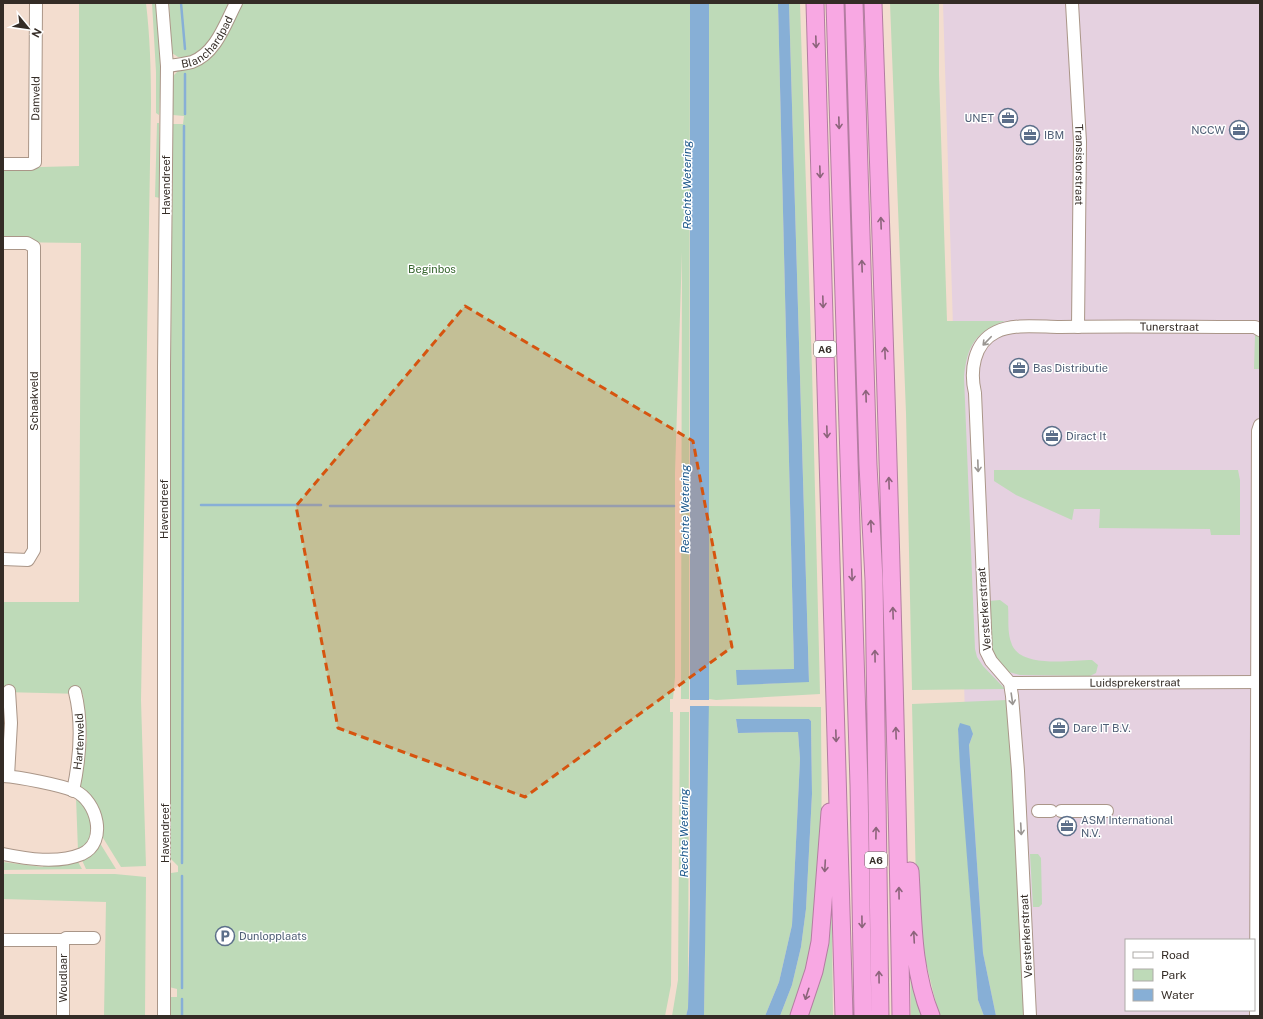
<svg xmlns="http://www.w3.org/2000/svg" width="1263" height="1019" font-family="'Public Sans',sans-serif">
<rect width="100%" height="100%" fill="#f3ddcf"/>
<!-- industrial -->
<path fill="#e5d1e0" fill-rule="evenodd" d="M943 3H1260V1016H979L974 1006ZM1126 940H1254V1010H1126Z"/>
<!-- green -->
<path fill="#bedab8" d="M79 3H146C150 37 151 70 151 104L141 700 146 866 121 867 100 833 77 789 87 740 83 694 3 692V602H79L81 243 3 242V168L79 166Z
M152 3H157L161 75 159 115 156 113V72Z
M169 3H690L689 699H681L682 252 675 473V677L673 699H670V712H673L671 985 665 1016H168V997H177V989L169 987 170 876 171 873 178 872V866L171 859 170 822 169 581 173 124H183L184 116 173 115V76L179 70 184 67V57H178L172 53Z
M709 3H778L794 669 737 670 763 684 809 681 789 3H800L812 369 820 694 716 700 709 699Z
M890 3H939V75L947 321H1005C975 332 967 346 964 377L975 649 977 657 983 666 1005 689 912 690 906 413Z
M157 123H159L160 198 155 197Z
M1259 242H1260V322L1259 321Z
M1255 335H1260V369H1254Z
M994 470H1238L1240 480V535H1211L1210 529 1099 528 1100 509H1074L1072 520 1016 495 994 481Z
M1000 600 1008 606C1009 617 1007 631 1011 642 1018 669 1070 660 1092 660L1098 665 1096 673 1090 676 1020 675 1009 672 1001 667 991 653 989 601Z
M1007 700 1027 1016H996L983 953 969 745 973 734 958 729 978 1000 984 1016H939L924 954 916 884 912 704Z
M708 706 821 707C821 794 826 884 806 970 803 985 796 1001 791 1016H780L792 985 801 947 806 909 812 794 811 721 809 719H736L738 733 798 732 800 759 792 925 779 982 765 1016H704Z
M680 712H689L688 1008 686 1016H672L678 980Z
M76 797 80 799C92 822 102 831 78 851Z
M98 840 116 869H86L81 858Z
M831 854 833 1016H802Z
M1030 854H1038L1041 858 1042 904 1039 907H1033Z
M77 860 82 869 3 870V862L43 867 44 862Z
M3 874H115L146 877 145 1016H104L106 902 3 899Z
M910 939 925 1016H911Z"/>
<!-- water -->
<path fill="#87afd6" d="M690 3H709V699L704 1016H686L688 1008 690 904Z
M778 3H789L809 682 737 685 736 670 794 669Z
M736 719H809L811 721 812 794 806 909 801 947 792 985 780 1016H765L779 982 792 925 800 759 798 732 738 733Z
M960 723 970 726 973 734 969 745 983 953 996 1016H984L978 1000 960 767 958 729Z"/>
<!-- pier -->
<path fill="#f3ddcf" d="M687 700H711L710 706H687Z"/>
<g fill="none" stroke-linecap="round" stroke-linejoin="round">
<!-- stream -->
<path stroke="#87afd6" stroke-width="2.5" d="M181 3 185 49
M185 114V74
M201 505H321
M330 506H674
M182 863 184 126
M182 988V876
M182 1016V999"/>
<defs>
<g id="minor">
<path d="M162 3 167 66 164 367V1016"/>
<path id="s1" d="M1072 3 1080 142 1078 327"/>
<path id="s2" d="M167 66C175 65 184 64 192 62 216 53 225 24 236 3"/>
<path id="s3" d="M3 164H31L35 162 36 3"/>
<path d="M3 243H27L34 247V550L28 560 3 559"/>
<path id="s4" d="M1010 683 1260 682"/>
<path d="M3 776C20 777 60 785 75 791 97 801 108 842 82 854 58 864 27 859 3 854"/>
<path d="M8 776 11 723 9 691"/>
<path id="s5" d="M73 791C80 758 83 724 75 692"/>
<path d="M1038 811H1051"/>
<path d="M1061 811H1107"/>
<path d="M3 940H63V1016"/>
<path d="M63 940 66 938H94"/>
<path id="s6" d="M1030 1016 1018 771 1012 696 1010 683 991 661 986 651 975 393C970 372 973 343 996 332 1014 323 1041 327 1060 327 1125 326 1190 327 1255 327L1260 330"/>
<path d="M1256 1016 1258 431 1260 425"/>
</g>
<path id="highway" d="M815 3 844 1016
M835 3 859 785 863 1016
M854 3 868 465 874 580 880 1016
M873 3C885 341 896 678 901 1016
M910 871C913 919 912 970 931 1016
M799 1016 814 971 820 942 830 812"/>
</defs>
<!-- minor casing -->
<use href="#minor" stroke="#aa9688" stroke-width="14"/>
<!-- highway casing -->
<use href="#highway" stroke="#b37da1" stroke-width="19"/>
<!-- minor -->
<use href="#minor" stroke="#fff" stroke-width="12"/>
<!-- highway -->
<use href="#highway" stroke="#f8a8e3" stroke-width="17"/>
</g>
<!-- one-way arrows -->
<defs><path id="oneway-shaft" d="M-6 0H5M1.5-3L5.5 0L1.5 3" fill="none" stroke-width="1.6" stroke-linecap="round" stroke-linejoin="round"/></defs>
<g stroke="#8c647b">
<use href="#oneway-shaft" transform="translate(816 42) rotate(88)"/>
<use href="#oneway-shaft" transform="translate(839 123) rotate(88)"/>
<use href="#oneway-shaft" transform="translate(820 172) rotate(88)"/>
<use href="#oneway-shaft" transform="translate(881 223) rotate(-92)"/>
<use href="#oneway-shaft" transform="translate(862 266) rotate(-92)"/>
<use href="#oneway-shaft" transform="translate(823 302) rotate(88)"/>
<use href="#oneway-shaft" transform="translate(885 353) rotate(-92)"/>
<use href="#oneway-shaft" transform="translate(866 396) rotate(-92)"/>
<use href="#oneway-shaft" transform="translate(827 432) rotate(88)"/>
<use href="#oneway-shaft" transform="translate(889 483) rotate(-92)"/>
<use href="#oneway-shaft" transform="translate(871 526) rotate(-93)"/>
<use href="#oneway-shaft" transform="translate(852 575) rotate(88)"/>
<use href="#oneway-shaft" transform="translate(893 613) rotate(-92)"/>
<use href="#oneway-shaft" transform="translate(875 656) rotate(-91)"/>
<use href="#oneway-shaft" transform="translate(896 733) rotate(-92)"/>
<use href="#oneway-shaft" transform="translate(836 736) rotate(88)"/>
<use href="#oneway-shaft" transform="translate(876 833) rotate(-89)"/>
<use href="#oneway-shaft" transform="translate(825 866) rotate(93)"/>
<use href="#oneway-shaft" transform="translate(899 893) rotate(-91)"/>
<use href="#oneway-shaft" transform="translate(862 922) rotate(89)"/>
<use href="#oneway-shaft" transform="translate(914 937) rotate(-93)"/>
<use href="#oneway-shaft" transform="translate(879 977) rotate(-91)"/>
<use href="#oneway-shaft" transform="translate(807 994) rotate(108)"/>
</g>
<g stroke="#9a9692">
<use href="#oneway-shaft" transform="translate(987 341) rotate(134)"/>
<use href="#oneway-shaft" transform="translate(978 466) rotate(88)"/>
<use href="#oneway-shaft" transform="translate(1012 699) rotate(82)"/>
<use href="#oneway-shaft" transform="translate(1021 829) rotate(87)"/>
</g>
<!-- marked area -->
<path fill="#d6540f" fill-opacity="0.2" stroke="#d6540f" stroke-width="3" stroke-dasharray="8 5" stroke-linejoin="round" d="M465 306 693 441 732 647 525 797 338 728 296 506Z"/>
<!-- icons -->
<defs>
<symbol id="office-ring" viewBox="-11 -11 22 22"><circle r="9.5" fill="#fff" stroke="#5c6f8a" stroke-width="1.5"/><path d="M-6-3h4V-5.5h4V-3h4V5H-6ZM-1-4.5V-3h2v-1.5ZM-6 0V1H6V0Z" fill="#5c6f8a"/></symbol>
<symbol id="parking-ring" viewBox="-11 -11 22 22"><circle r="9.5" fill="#fff" stroke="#5c6f8a" stroke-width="1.5"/><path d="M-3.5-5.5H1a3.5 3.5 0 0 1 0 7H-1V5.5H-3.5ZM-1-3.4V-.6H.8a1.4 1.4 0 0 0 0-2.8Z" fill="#5c6f8a"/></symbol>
</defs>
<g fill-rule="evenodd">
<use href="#office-ring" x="997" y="107" width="22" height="22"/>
<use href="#office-ring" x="1228" y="119" width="22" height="22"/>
<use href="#office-ring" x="1019" y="124" width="22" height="22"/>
<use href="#office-ring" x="1008" y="357" width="22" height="22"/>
<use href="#office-ring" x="1041" y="425" width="22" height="22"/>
<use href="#office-ring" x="1048" y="717" width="22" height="22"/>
<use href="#office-ring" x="1056" y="815" width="22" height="22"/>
<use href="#parking-ring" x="214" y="925" width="22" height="22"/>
</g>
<g text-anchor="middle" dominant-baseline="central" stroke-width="3" stroke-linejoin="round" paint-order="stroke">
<!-- shield labels -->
<g fill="#fff" stroke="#716b67" stroke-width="1">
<rect x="814" y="341" width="22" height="16" rx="3"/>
<rect x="865" y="852" width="22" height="16" rx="3"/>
</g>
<g font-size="10" font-weight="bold" fill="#342c26">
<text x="825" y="349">A6</text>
<text x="876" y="860">A6</text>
</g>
<!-- street labels -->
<g font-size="11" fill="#342c26" stroke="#fff">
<text stroke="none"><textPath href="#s2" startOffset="50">Blanchardpad</textPath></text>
<text stroke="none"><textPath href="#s3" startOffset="96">Damveld</textPath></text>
<text stroke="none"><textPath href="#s1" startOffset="162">Transistorstraat</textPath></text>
<text transform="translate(166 185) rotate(-90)">Havendreef</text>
<text stroke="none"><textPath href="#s6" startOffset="876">Tunerstraat</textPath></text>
<text transform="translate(34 401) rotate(-90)">Schaakveld</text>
<text transform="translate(164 509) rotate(-90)">Havendreef</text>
<text transform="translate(984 609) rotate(-94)">Versterkerstraat</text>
<text stroke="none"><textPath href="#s4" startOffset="125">Luidsprekerstraat</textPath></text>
<text stroke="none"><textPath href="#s5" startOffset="50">Hartenveld</textPath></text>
<text transform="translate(165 833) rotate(-90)">Havendreef</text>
<text transform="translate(1026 936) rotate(-93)">Versterkerstraat</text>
<text transform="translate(63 978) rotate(-90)">Woudlaar</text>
</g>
<!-- service labels -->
<g font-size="11" fill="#4e5e75" stroke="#fff" text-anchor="start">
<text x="994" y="118" text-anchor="end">UNET</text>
<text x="1225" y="130" text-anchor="end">NCCW</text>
<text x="1044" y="135">IBM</text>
<text x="1033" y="368">Bas Distributie</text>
<text x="1066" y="436">Diract It</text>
<text x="1073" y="728">Dare IT B.V.</text>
<text x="1081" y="820">ASM International<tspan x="1081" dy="13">N.V.</tspan></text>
<text x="239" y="936">Dunlopplaats</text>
</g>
<!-- park labels -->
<g font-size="11" fill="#34642c" stroke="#fff">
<text x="432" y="269">Beginbos</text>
</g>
<!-- water labels -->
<g font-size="12" font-style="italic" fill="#215b8d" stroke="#fff">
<text transform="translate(687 185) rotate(-90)">Rechte Wetering</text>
<text transform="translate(685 509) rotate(-90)">Rechte Wetering</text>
<text transform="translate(684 833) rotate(-90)">Rechte Wetering</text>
</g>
</g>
<!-- border -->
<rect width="1263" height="1019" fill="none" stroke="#342c26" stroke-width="8"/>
<!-- legend -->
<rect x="1125" y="939" width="130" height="72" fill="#ffffff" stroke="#aeaba8"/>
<rect x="1133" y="952" width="20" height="6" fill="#ffffff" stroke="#aeaba8"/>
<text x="1161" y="959" font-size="12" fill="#342c26">Road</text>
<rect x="1133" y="969" width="20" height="12" fill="#bedab8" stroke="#aeaba8"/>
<text x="1161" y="979" font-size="12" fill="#342c26">Park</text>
<rect x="1133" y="989" width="20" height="12" fill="#87afd6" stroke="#aeaba8"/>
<text x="1161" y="999" font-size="12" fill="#342c26">Water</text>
<!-- north arrow -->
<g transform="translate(28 28) rotate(119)" stroke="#ffffff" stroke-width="3" paint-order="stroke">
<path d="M0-3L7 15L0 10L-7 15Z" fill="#342c26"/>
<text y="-6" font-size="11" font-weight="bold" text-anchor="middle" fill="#342c26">N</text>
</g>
</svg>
